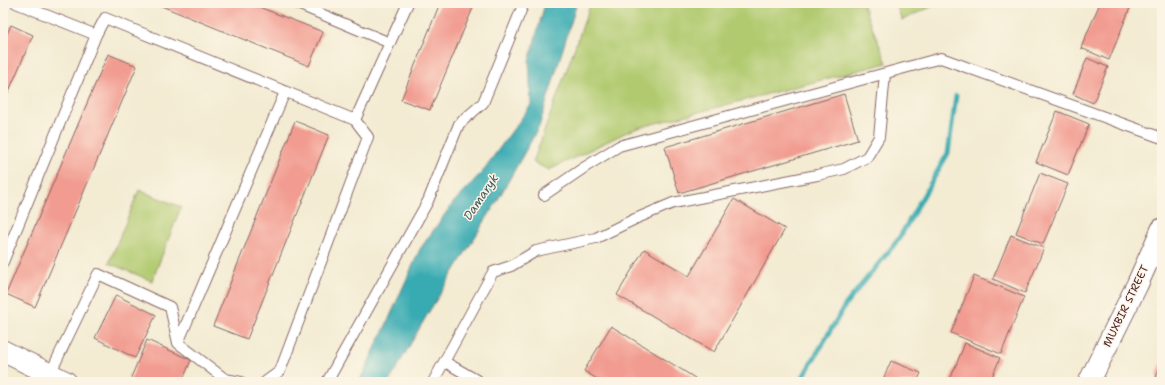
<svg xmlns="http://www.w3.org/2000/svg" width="1165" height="385" font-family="'Shantell Sans',sans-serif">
<rect width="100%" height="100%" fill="#fcf5e5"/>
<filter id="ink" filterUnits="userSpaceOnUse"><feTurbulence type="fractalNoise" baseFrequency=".025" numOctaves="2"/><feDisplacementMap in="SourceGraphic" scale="8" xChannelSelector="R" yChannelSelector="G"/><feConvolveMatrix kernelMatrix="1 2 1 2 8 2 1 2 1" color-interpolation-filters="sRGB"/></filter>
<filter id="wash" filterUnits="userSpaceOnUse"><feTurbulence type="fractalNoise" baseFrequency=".012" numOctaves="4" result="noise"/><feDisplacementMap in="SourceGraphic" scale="16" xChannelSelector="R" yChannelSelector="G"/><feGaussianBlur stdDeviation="0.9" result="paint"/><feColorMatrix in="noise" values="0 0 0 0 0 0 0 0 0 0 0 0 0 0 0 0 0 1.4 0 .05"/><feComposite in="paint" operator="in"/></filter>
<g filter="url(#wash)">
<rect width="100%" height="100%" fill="#f3ebd2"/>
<!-- green -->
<path fill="#b1ca70" stroke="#7e744e" d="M591 3H862L887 63 641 127 627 132 549 170 533 162Z
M895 3H940L902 20Z
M139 190 181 207 152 281 109 263Z"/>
<!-- water -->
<path fill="#39abb2" stroke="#42656e" d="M545 3H577L539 127 496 203 427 315 389 382H359L387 323 420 249 453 203 482 172 531 105 529 61Z"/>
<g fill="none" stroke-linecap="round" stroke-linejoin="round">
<!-- stream -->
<path stroke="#39abb2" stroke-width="5" d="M800 382 846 304 898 240 948 153 956 96"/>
</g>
<g id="blocks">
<!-- building -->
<path fill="#f29c91" d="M154 3H249L323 32 309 66Z
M440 3H475L430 110 401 100Z
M1100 3H1132L1109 60 1081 48Z
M11 25 33 35 3 105V43Z
M108 54 137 66 35 307 6 294Z
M1087 58 1108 67 1093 103 1073 94Z
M844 94 858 140 679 193 665 147Z
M1057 111 1089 124 1068 175 1036 162Z
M295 121 329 135 247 339 213 326Z
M1040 173 1068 184 1043 244 1016 233Z
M734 199 785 229 714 352 617 295 644 249 689 276Z
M1011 235 1044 248 1025 293 993 279Z
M974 276 1024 297 1001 354 951 333Z
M116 295 156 315 135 358 95 338Z
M611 326 695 378 693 382H602L584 371Z
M147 340 191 360 182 382H129Z
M965 343 1000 358 990 382H949Z
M891 361 921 373 917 382H882Z
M1162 361V379L1156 377Z"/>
</g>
</g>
<g filter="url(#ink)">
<use href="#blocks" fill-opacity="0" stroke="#856665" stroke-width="1"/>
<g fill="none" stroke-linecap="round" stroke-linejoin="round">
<defs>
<path id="service" d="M295 3 390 43
M96 35 105 18 355 120
M544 195 585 167 619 146 941 58 1162 138
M3 262 96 35 16 3
M178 343 285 92
M445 362 480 382
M50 374 98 274 170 307 178 343 225 379 241 382
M265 382 280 371 368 137 355 120 408 3
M327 382 428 201 459 124 483 103 524 3
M433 382 493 272 511 266 536 251 596 238 635 219 673 203 817 175 844 169 867 157 879 137 885 74"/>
<path id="minor" d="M3 351 66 382
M1089 382 1137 285 1162 229"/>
</defs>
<!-- service casing -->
<use href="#service" stroke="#856665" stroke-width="12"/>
<!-- minor casing -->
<use href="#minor" stroke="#856665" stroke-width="23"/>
<!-- service -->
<use href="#service" stroke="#fff" stroke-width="10"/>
<!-- minor -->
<use href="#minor" stroke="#fff" stroke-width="21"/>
</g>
</g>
<g text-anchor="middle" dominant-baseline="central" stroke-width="3" stroke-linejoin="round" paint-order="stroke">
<!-- street labels -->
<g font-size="11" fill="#4a1f2b" stroke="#fcf5e5">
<text transform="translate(1126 306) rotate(-64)">MUXBIR STREET</text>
</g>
<!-- water labels -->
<g font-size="12" font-style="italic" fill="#435761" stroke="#fcf5e5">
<text transform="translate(481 197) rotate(-56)">Damaryk</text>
</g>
</g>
<!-- margin -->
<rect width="1165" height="385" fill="none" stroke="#fcf5e5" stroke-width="16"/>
</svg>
